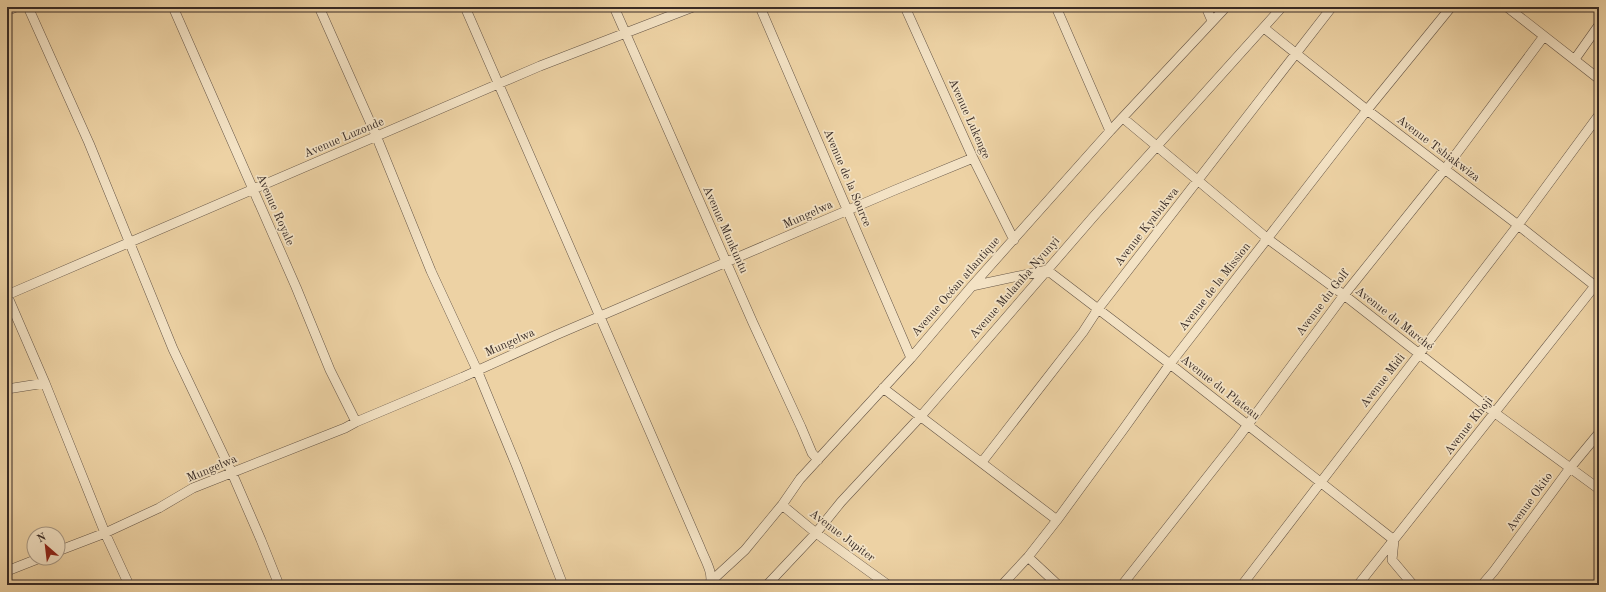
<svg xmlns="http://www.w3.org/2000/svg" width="1606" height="592" font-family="'Old Standard TT',serif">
<rect width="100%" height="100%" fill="#edd2a4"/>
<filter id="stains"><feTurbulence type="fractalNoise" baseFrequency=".005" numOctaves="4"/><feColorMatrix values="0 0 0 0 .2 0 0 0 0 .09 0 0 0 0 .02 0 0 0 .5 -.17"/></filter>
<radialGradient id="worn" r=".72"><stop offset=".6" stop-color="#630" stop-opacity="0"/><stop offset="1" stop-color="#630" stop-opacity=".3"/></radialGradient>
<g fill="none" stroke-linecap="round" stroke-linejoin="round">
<defs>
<path id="minor" d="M28 7 89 143 173 349 232 473 261 540 279 585
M173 7 296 287 330 370 356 422
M319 7 375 133 431 271 477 370 517 467 563 585
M465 7C543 187 623 367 700 547 704 558 714 573 710 584
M614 7 753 323 801 427 812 453 818 460
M760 7 911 358
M905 7 973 158 1014 240
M1056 7 1110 131
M1206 7 1212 21
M1507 7 1599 79
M7 11 16 7
M1264 28 1367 110 1518 225 1599 289
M1575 59 1599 25
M1123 118 1268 239 1344 295 1495 413 1599 489
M972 286 1047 270 1170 364 1394 540 1392 560 1413 585
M7 295 540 66 693 7
M7 295 45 383 105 533 129 585
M883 388 1057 520
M7 389 45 383
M982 462 1083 332 1098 309 1332 7
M782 505 816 533 888 585
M58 551 105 533 159 508 193 488 345 428 356 422 463 377 556 335 895 190 973 158
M1028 557 1058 585
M7 571 40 558
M707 585 745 550 782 505 800 479 911 358 972 286 1110 131 1226 7
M767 585 816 533 841 502 921 416 1094 216 1282 7
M1002 585 1028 557 1057 520 1125 427 1170 364 1367 110 1451 7
M1122 585 1238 438 1344 295 1445 169 1544 36
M1242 585 1518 225 1599 115
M1358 585 1598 282
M1482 585 1494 571 1570 468 1599 433"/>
</defs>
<!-- minor casing -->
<use href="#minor" stroke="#655546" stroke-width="10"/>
<!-- minor -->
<use href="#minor" stroke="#f3e2c4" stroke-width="9"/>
</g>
<g text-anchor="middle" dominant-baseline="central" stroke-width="3.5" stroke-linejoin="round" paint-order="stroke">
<!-- street labels -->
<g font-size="12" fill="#382b26" stroke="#f3e2c4">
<text transform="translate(969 119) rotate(66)">Avenue Lukenge</text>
<text transform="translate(344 138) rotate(-23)">Avenue Luzonde</text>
<text transform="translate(1438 149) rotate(37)">Avenue Tshiakwiza</text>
<text transform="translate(847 178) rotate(67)">Avenue de la Source</text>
<text transform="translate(275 210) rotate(66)">Avenue Royale</text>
<text transform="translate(808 215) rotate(-24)">Mungelwa</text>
<text transform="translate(1147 227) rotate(-52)">Avenue Kyabukwa</text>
<text transform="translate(725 230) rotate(66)">Avenue Munkuntu</text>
<text transform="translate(956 287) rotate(-49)">Avenue Océan atlantique</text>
<text transform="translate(1215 287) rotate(-52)">Avenue de la Mission</text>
<text transform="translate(1015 288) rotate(-49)">Avenue Mulamba Nyunyi</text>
<text transform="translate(1323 303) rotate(-53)">Avenue du Golf</text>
<text transform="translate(1394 319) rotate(38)">Avenue du Marché</text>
<text transform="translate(510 343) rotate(-24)">Mungelwa</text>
<text transform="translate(1383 381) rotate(-52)">Avenue Midi</text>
<text transform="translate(1220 388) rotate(38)">Avenue du Plateau</text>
<text transform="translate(1469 426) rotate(-52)">Avenue Khoji</text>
<text transform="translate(212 469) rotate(-23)">Mungelwa</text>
<text transform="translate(1530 502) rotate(-54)">Avenue Okito</text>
<text transform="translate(842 536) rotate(37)">Avenue Jupiter</text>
</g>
</g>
<!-- margin -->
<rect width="1606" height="592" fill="none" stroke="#edd2a4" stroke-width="24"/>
<rect x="8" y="8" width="1590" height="576" fill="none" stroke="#382b26" stroke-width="2"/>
<rect x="12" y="12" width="1582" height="568" fill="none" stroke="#382b26"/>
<!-- north arrow -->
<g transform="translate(46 546) rotate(332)"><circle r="19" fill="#f3e2c4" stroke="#a89985"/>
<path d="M0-3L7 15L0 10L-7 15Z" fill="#8f2418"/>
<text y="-6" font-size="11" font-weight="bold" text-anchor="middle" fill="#382b26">N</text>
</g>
<rect width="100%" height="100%" filter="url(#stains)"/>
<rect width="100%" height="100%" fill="url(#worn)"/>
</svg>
